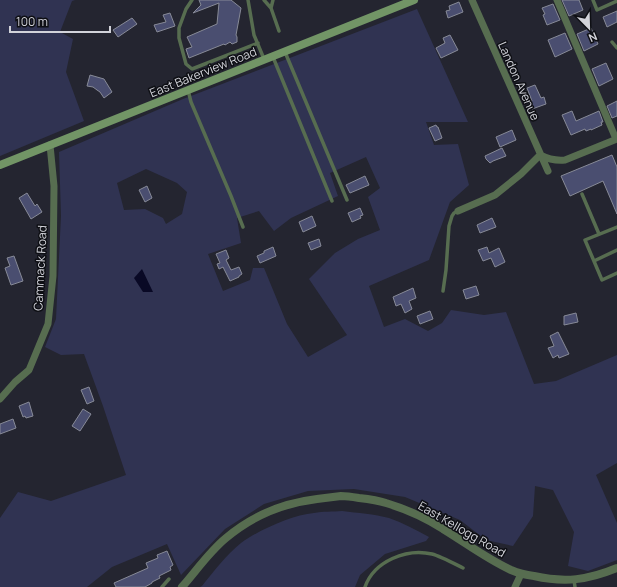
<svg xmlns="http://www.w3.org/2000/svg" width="617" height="587" font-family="Manrope,sans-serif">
<rect width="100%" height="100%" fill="#242530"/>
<!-- green -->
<path fill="#303352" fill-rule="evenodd" d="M0 0H75L72 1 60 32 73 39 66 72 84 121 0 156Z
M417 9 468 122H426L434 145 458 144 469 185 450 202 429 260 369 286 384 327 405 319 428 331 442 323 451 310 484 315 506 312 534 384 556 381 617 355V463L596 475 617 523V560L588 571 568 566 574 532 553 490 535 486 533 516 513 546 486 540 460 520 405 497 354 489 308 491 264 504 225 529 181 575 167 544 112 567 87 587H0V518L18 492 51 501 126 475 103 406 84 354 61 355 45 347 56 319 61 216 59 152 183 99ZM366 157 380 188 368 197 380 230 358 239 335 253 309 279 347 335 308 357 287 324 264 268H253L250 280 223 291 208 254 241 243 237 218 259 211 274 231 291 218 338 196 330 173ZM146 169 177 183 187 192 182 214 166 224 163 218 145 209 124 210 117 183Z
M342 511C358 513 374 514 389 518 403 523 416 530 429 537L426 541 385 554 360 575 355 587H200L202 586C214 571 226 555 241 543 259 530 292 515 314 513 323 511 333 512 342 511Z"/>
<!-- water -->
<path fill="#090925" d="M142 269 153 292H143L134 278Z"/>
<!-- building -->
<path fill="#4a4e70" stroke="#878a97" d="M199 0H231L241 8 236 35 237 37V42L232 44 230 42 225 45 224 44 189 58 186 49 192 47 187 37 217 24 219 3 193 13 201 5Z
M562 0H579L583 10 569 16Z
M459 2 463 12 448 18 446 11 450 10 449 6Z
M553 4 560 20 547 25 543 15 545 14 542 8Z
M617 11V22L607 27 603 17Z
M170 13 175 26 157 32 154 25 166 22 163 15Z
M132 18 137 24 118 37 113 30Z
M591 28 598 44 584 51 577 34Z
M565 33 572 49 555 57 548 40Z
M450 35 458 50 441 58 436 48 445 43 443 38Z
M606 63 613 79 599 86 592 69Z
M90 75 104 79 112 92 104 98 100 92 97 90 93 87 87 86Z
M535 85 541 98 544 97 546 104 532 109 529 103 532 101 527 88Z
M617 101V116L612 118 607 106Z
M572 111 576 121 599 111 603 122H601L602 125 591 130V129L586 131 585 129 571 135 562 115Z
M436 125 437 127H438L442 138 435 141 429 128Z
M512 130 516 140 500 147 496 137Z
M502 148 506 156 493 161 490 163 486 159 485 156Z
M612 155 617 167V214L603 181 570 196 561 176Z
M365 176 369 185 350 193 346 185Z
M147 186 152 198 145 202 139 190Z
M27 193 35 206 37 204 42 212 31 219 19 198Z
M360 208 363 215 360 216 361 218 352 222 348 213Z
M312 216 316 226 303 232 299 222Z
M492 218 496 227 480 233 477 225Z
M319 239 321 246 311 250 308 243Z
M273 247 276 256 260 263 257 256 264 253V251Z
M487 247 489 253 499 248 505 262 495 267 491 258 483 261 478 250Z
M226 250 229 258 226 260 231 270 239 267 242 274 239 276V277L230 281 223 267 219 269 217 264 220 263 216 254Z
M14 256 23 281 11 285 5 268 10 266 7 258Z
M476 286 479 295 466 299 463 290Z
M413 288 416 298 409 301 412 309 405 313 401 304 396 306 393 297Z
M430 311 433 319 420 324 417 316Z
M576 313 578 322 564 325V316Z
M558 332 569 354 559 358 558 355 553 358 548 348 554 346 550 336Z
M89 387 94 401 87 404 81 390Z
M29 402 33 416 26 418 25 416 23 417 19 406Z
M83 409 91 414 80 431 72 426Z
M13 419 16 428 0 434V424Z
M167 551 173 565 170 567 171 570 159 576 160 578 152 582V583L145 587H116L114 583 148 568 146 563 158 558 157 555Z"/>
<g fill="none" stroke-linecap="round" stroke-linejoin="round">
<!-- service -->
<path stroke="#576d50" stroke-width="3.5" d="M192 0 186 9 179 28V38L186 64 192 69 258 43
M248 0 254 35 264 59
M264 0 271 8 279 31
M593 0 597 10 617 1
M271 8 273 0
M612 42 617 48
M285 52 347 200
M273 57 332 201
M188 90 191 102 231 196 243 227
M582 194 599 234
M617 227 585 240 602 280 617 273
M594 261 617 250
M443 291 446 270 449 226 452 216 454 213 458 211
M574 580 575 587
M162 587 169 579
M365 587C374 561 407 548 432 554 440 556 455 564 463 568"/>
<!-- minor -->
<path stroke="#576d50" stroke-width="7" d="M472 0 548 171
M557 0 616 139
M458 211 495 195 521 174 540 155C548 159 555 161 565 160L617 139
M0 399 15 382 29 370 48 324 53 276 54 186 50 145
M515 587 521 574"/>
<!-- tertiary -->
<path stroke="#576d50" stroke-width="8" d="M182 587C197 570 209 552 226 538 252 516 284 503 317 499 325 498 333 497 341 496 347 496 353 497 359 498 368 499 377 500 386 503 406 509 426 518 443 529 466 543 487 559 511 570 518 573 526 575 534 576 565 583 588 580 617 568"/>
<!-- secondary -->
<path stroke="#729566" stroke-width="8" d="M0 165 414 0"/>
</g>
<g text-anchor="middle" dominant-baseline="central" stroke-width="3" stroke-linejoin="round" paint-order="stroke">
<!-- street labels -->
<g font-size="12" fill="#d2d3da" stroke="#0e0f14">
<text transform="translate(203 72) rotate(-22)">East Bakerview Road</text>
<text transform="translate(519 81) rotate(66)">Landon Avenue</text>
<text transform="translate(40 268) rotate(-87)">Cammack Road</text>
<text transform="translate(462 529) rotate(30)">East Kellogg Road</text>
</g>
</g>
<!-- north arrow -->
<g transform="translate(589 28) rotate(157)" stroke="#0e0f14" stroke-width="3" paint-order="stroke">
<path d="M0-3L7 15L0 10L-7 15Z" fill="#d2d3da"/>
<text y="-6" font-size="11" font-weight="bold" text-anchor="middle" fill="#d2d3da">N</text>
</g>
<!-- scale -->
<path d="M10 26v6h100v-6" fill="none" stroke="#d2d3da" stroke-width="2"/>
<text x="16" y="26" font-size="12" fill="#d2d3da" stroke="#0e0f14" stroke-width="3" paint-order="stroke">100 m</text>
</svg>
